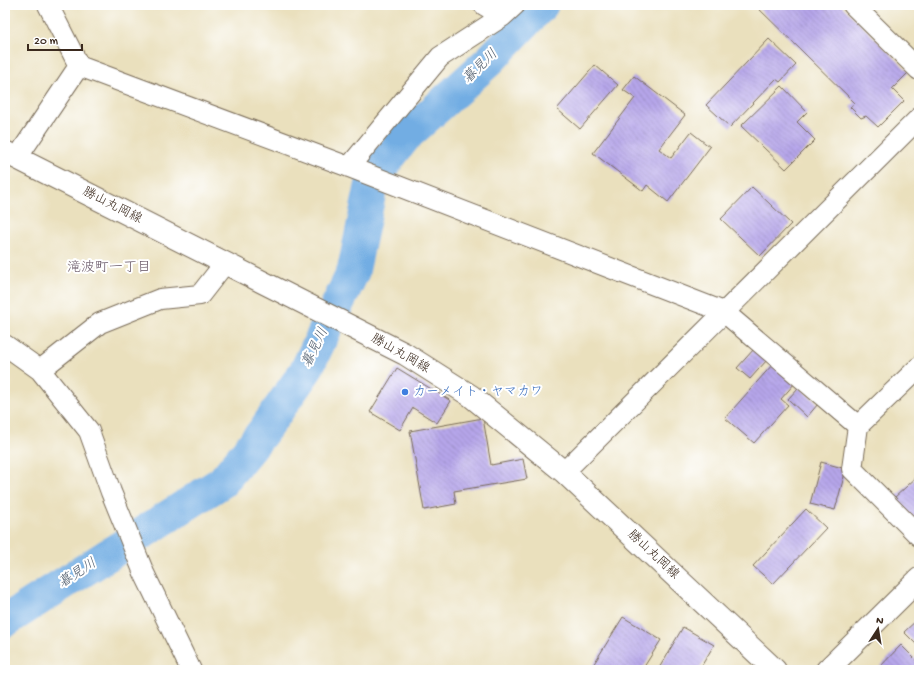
<svg xmlns="http://www.w3.org/2000/svg" width="924" height="675" font-family="'Gochi Hand','Klee One',sans-serif">
<defs>
<pattern id="building-back-hatch" width="6" height="6" patternUnits="userSpaceOnUse"><rect width="6" height="6" fill="#b6a6ea"/><path d="M-1 5l2 2M0 0l6 6M5-1l2 2" fill="none" stroke="#9587bd"/></pattern>
</defs>
<rect width="100%" height="100%" fill="#fff"/>
<filter id="ink" filterUnits="userSpaceOnUse"><feTurbulence type="fractalNoise" baseFrequency=".025" numOctaves="2"/><feDisplacementMap in="SourceGraphic" scale="8" xChannelSelector="R" yChannelSelector="G"/><feConvolveMatrix kernelMatrix="1 2 1 2 8 2 1 2 1" color-interpolation-filters="sRGB"/></filter>
<filter id="wash" filterUnits="userSpaceOnUse"><feTurbulence type="fractalNoise" baseFrequency=".012" numOctaves="4" result="noise"/><feDisplacementMap in="SourceGraphic" scale="16" xChannelSelector="R" yChannelSelector="G"/><feGaussianBlur stdDeviation="0.9" result="paint"/><feColorMatrix in="noise" values="0 0 0 0 0 0 0 0 0 0 0 0 0 0 0 0 0 1.4 0 .05"/><feComposite in="paint" operator="in"/></filter>
<g filter="url(#wash)">
<rect width="100%" height="100%" fill="#eae0bd"/>
<g fill="none" stroke-linecap="round" stroke-linejoin="round">
<!-- river -->
<path stroke="#72ade3" stroke-width="33" d="M5 621 222 482 262 433 306 370 353 272 373 178 406 136 490 60 542 5"/>
</g>
<g id="blocks">
<!-- building -->
<path fill="url(#building-back-hatch)" d="M755 5H841L909 72 892 89 904 101 878 127 866 116 861 118 850 107 855 103Z
M769 39 796 65 780 82 776 79 730 127 706 105Z
M595 65 618 85 580 129 557 109Z
M634 76 685 115 659 149 671 158 691 132 710 147 668 202 647 185 643 191 593 153 635 98 623 90Z
M782 86 807 112 797 122 815 140 786 169 741 126Z
M752 187 791 224 760 256 721 219Z
M754 349 767 360 750 379 737 368Z
M773 364 795 383 781 399 788 405 754 443 725 418Z
M397 368 451 401 437 423 413 408 400 430 370 412Z
M799 387 818 404 807 417 788 399Z
M483 418 491 465 523 459 527 479 454 491 456 504 424 510 410 431Z
M821 462 846 469 835 510 810 504Z
M919 475V524L894 498Z
M806 509 826 528 773 584 753 566Z
M623 617 661 640 642 670H590Z
M919 618V647L904 632Z
M683 627 714 645 699 670H658Z
M901 645 919 663V670H877Z"/>
</g>
</g>
<g filter="url(#ink)">
<use href="#blocks" fill-opacity="0" stroke="#786a56" stroke-width="1"/>
<g fill="none" stroke-linecap="round" stroke-linejoin="round">
<defs>
<path id="street" d="M48 5 79 66 349 167 724 312 858 426 852 469 919 536
M484 5 503 16
M853 5 919 70
M17 158 79 66
M349 167 440 57 503 16 515 5
M5 345 40 370 89 431 111 492 144 573 191 670
M40 370 100 323 160 299 200 295 225 263
M858 426 919 367
M564 472 919 118"/>
<path id="secondary" d="M827 670 919 579"/>
<path id="primary" d="M5 152 405 354 471 396 564 472 775 670"/>
</defs>
<!-- street casing -->
<use href="#street" stroke="#786a56" stroke-width="22"/>
<!-- secondary casing -->
<use href="#secondary" stroke="#786a56" stroke-width="24"/>
<!-- primary casing -->
<use href="#primary" stroke="#786a56" stroke-width="24"/>
<!-- street -->
<use href="#street" stroke="#fff" stroke-width="20"/>
<!-- secondary -->
<use href="#secondary" stroke="#fff" stroke-width="22"/>
<!-- primary -->
<use href="#primary" stroke="#fff" stroke-width="22"/>
</g>
</g>
<!-- markers -->
<circle fill="#3f7fe0" stroke="#fff" stroke-width="1.5" cx="405" cy="392" r="4"/>
<g text-anchor="middle" dominant-baseline="central" stroke-width="4" stroke-linejoin="round" paint-order="stroke">
<!-- street labels -->
<g font-size="13" fill="#3b2a1e" stroke="#fff">
<text transform="translate(112 206) rotate(27)">勝山丸岡線</text>
<text transform="translate(400 354) rotate(30)">勝山丸岡線</text>
<text transform="translate(653 555) rotate(43)">勝山丸岡線</text>
</g>
<!-- shop labels -->
<g font-size="13" fill="#366cbe" stroke="#fff" text-anchor="start">
<text x="413" y="392">カーメイト・ヤマカワ</text>
</g>
<!-- water labels -->
<g font-size="14" font-style="italic" fill="#515e6d" stroke="#fff">
<text transform="translate(481 67) rotate(-44)">暮見川</text>
<text transform="translate(316 348) rotate(-64)">暮見川</text>
<text transform="translate(78 574) rotate(-33)">暮見川</text>
</g>
<!-- neighbourhood labels -->
<g font-size="14" fill="#665565" stroke="#fff">
<text x="109" y="268">滝波町一丁目</text>
</g>
</g>
<!-- margin -->
<rect width="924" height="675" fill="none" stroke="#fff" stroke-width="20"/>
<!-- north arrow -->
<g transform="translate(878 629) rotate(12)" stroke="#ffffff" stroke-width="3" paint-order="stroke">
<path d="M0-3L7 15L0 10L-7 15Z" fill="#3b2a1e"/>
<text y="-6" font-size="11" font-weight="bold" text-anchor="middle" fill="#3b2a1e">N</text>
</g>
<!-- scale -->
<path d="M28 44v6h54v-6" fill="none" stroke="#3b2a1e" stroke-width="2"/>
<text x="34" y="44" font-size="12" fill="#3b2a1e" stroke="#ffffff" stroke-width="3" paint-order="stroke">20 m</text>
</svg>
